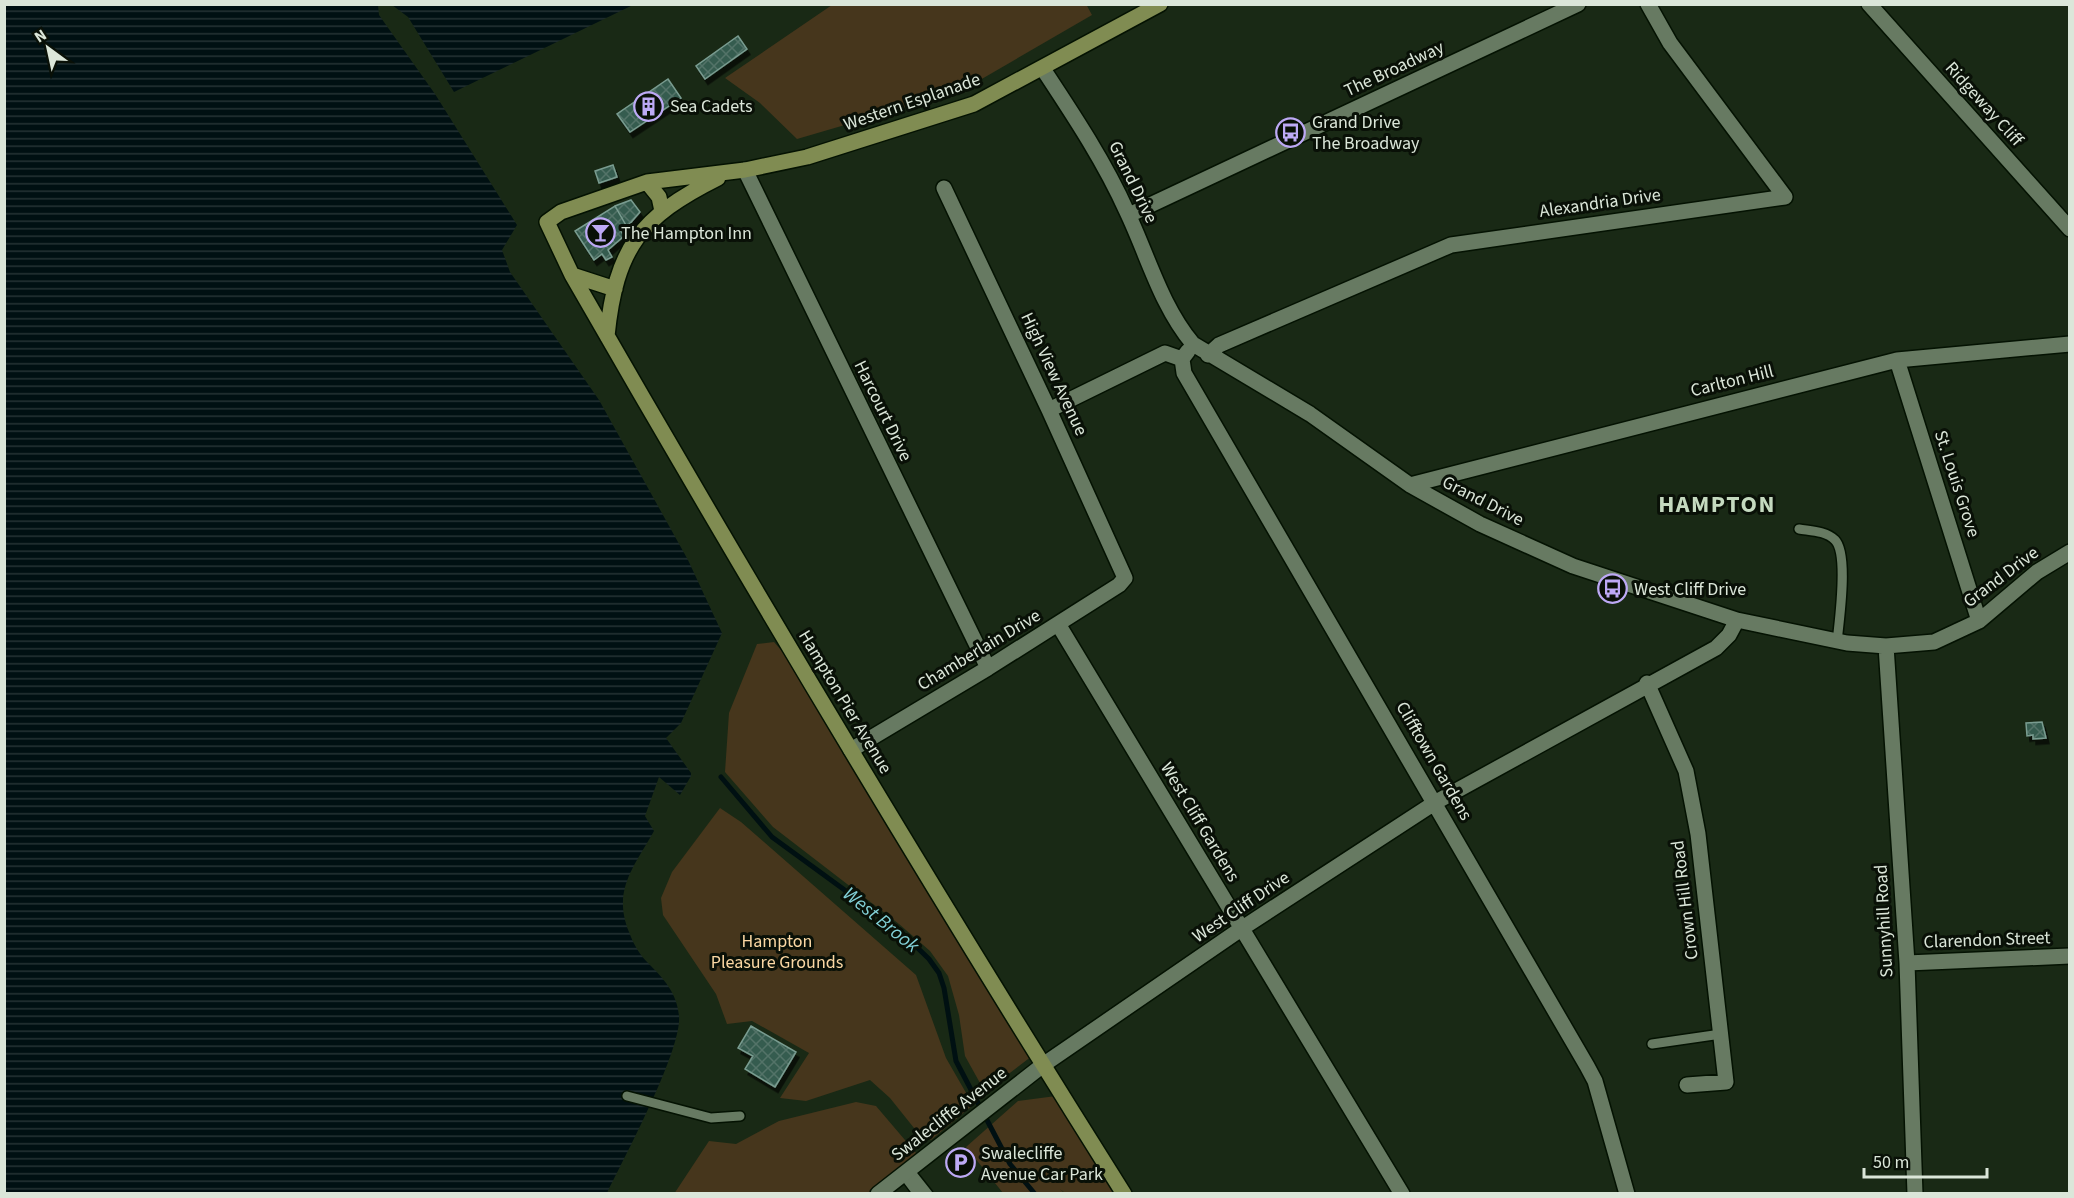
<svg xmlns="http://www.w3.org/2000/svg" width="2074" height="1198" font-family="'Source Sans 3',sans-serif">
<defs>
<pattern id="water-rules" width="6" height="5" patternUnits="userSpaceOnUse" patternTransform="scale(1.5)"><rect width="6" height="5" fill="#001012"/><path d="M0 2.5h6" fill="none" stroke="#253334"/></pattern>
<pattern id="building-cross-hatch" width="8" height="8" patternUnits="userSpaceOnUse" patternTransform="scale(1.5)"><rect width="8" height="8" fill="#365c4f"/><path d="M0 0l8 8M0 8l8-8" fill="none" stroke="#527368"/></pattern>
<filter id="shadow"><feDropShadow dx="3" dy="5.5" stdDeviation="0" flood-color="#0009"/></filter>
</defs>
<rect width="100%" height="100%" fill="#192915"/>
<!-- green -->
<path fill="#46361c" d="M1086 4 1092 15 961 91 797 139 760 103 725 78 832 5Z
M774 642 787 657 1032 1056 985 1092 965 1056 959 1015 948 976 930 951 899 924 773 827 725 772 729 713 757 644Z
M720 808 741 822 916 975 946 1058 973 1105 931 1140 922 1138 890 1098 870 1080 806 1101 780 1098 809 1053 752 1021 727 1024 716 994 663 915 661 898 672 872Z
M1056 1096 1117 1193H1065L1060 1189 1064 1193H1003L966 1147 1018 1101Z
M856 1102 876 1106 922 1160 878 1193 674 1194 709 1141 736 1144 779 1121Z"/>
<!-- water -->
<path fill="url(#water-rules)" d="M5 5H378L379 15 435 94 517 225 502 250 510 272 599 400 688 560 722 633 681 723 666 738 691 773V776L680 795 659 777 645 816 654 831C634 867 612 890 629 932 633 943 639 954 648 963 664 979 677 993 679 1016 682 1050 624 1158 607 1193L5 1194Z
M392 5H633L454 92 408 17Z"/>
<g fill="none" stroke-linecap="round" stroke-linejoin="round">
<!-- stream -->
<path stroke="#001012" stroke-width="5" d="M721 777 772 837 898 929 929 959 939 973 944 988 956 1061 1010 1164 1035 1194"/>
</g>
<!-- building -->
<path fill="url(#building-cross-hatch)" stroke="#799c90" stroke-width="1.5" filter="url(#shadow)" d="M738 36 747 49 705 79 696 66Z
M668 79 681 98 630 132 617 114Z
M613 165 617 177 599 183 595 171Z
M631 200 640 212 627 227 615 206Z
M615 206 627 227 621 231 624 236 608 250 612 257 606 260 602 254 594 260 575 231Z
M2042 722 2046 738 2033 739V735L2027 736 2026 723Z
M751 1026 796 1052 775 1087 745 1069 753 1056 738 1048Z"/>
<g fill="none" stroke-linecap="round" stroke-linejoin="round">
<defs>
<path id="lane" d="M1799 529C1811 531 1826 531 1835 540 1849 554 1839 622 1837 642
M1652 1044 1721 1034
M627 1096 711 1118 740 1116
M909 1170 928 1194
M903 1174 918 1194"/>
<path id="street" d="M1869 4 2070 229
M1043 69C1074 116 1104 161 1127 212 1148 256 1161 306 1193 344L1310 414 1410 485 1480 524 1573 566 1737 620 1847 643 1886 646 1934 642 1979 621 2037 572 2070 552
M745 170 988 668
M1129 215 1578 4
M1208 355 1219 345 1451 245 1785 197 1670 43 1648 4
M1182 359 1184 373 1587 1066 1595 1081 1627 1194
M1897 360 1979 621
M1049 410 1165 353 1182 359 1188 351
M1410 485 1897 360 2070 344
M1058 624 1402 1194
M1886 646 1907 963 1915 1194
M1647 683 1686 771 1698 834 1726 1082 1687 1085
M851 750 988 668 1119 585 1125 578 1049 410 944 188
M1907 963 2070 956
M878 1194 1043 1065 1241 929 1436 802 1716 648 1729 635 1737 620"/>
<path id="secondary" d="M647 182 659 197 662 211
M572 275 615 289
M607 336C616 248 640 217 718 178
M1124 1194C933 891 750 585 572 275L547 222 561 212 647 182 745 170 807 157 974 104 1160 4"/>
</defs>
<!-- lane casing -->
<use href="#lane" stroke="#041202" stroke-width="12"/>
<!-- street casing -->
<use href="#street" stroke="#041202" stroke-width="18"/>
<!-- secondary casing -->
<use href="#secondary" stroke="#041202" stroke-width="18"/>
<!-- lane -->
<use href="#lane" stroke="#677a62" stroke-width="9"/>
<!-- street -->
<use href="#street" stroke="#677a62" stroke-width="15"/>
<!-- secondary -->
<use href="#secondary" stroke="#808c52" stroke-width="15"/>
</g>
<!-- icons -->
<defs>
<symbol id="building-ring" viewBox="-11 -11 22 22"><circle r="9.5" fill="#091007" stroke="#bda9f5" stroke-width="1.5"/><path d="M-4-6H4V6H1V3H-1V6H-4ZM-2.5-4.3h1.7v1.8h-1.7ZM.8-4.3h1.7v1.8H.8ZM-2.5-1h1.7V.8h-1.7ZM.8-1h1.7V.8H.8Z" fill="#bda9f5"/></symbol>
<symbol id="bus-ring" viewBox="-11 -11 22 22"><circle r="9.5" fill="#091007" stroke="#bda9f5" stroke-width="1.5"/><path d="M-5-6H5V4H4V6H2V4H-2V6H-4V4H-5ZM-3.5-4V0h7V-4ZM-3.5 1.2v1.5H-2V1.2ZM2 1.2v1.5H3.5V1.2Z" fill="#bda9f5"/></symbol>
<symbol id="bar-ring" viewBox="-11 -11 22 22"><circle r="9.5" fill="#091007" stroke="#bda9f5" stroke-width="1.5"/><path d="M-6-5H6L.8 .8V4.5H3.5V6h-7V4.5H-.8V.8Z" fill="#bda9f5"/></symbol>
<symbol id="parking-ring" viewBox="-11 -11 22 22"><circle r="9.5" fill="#091007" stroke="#bda9f5" stroke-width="1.5"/><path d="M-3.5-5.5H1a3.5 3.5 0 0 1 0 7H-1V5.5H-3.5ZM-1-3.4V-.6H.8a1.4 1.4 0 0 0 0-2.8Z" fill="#bda9f5"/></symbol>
</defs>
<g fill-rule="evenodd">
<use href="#building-ring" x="632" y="90" width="33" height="33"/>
<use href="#bus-ring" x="1274" y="116" width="33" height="33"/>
<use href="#bar-ring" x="584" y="216" width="33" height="33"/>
<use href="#bus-ring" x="1596" y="572" width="33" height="33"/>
<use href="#parking-ring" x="944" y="1146" width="33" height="33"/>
</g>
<g text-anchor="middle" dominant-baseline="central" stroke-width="6" stroke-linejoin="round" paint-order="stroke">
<!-- street labels -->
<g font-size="18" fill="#dbe6d9" stroke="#091007">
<text transform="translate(1394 69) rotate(-25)">The Broadway</text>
<text transform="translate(912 102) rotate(-19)">Western Esplanade</text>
<text transform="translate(1984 104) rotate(48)">Ridgeway Cliff</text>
<text transform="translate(1133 182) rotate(64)">Grand Drive</text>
<text transform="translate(1600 203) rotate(-8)">Alexandria Drive</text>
<text transform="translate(1054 374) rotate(65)">High View Avenue</text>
<text transform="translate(1732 381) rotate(-14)">Carlton Hill</text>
<text transform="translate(883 411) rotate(64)">Harcourt Drive</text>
<text transform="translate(1957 484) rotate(72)">St. Louis Grove</text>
<text transform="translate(1483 501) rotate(27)">Grand Drive</text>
<text transform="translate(2001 577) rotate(-37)">Grand Drive</text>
<text transform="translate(979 650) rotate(-31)">Chamberlain Drive</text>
<text transform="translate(845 702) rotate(59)">Hampton Pier Avenue</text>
<text transform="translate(1434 761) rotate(60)">Clifftown Gardens</text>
<text transform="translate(1200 822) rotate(59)">West Cliff Gardens</text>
<text transform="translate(1685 900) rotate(-97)">Crown Hill Road</text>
<text transform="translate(1241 907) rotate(-34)">West Cliff Drive</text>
<text transform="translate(1884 921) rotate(-93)">Sunnyhill Road</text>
<text transform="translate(1987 940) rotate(-2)">Clarendon Street</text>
<text transform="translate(949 1114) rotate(-38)">Swalecliffe Avenue</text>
</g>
<!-- poi labels -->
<g font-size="18" fill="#dbe6d9" stroke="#091007" text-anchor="start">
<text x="670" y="106">Sea Cadets</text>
<text x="1312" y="122">Grand Drive<tspan x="1312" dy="21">The Broadway</tspan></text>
<text x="621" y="233">The Hampton Inn</text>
<text x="1634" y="589">West Cliff Drive</text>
<text x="981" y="1153">Swalecliffe<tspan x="981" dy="21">Avenue Car Park</tspan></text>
</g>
<!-- park labels -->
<g font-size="18" fill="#fbd8a4" stroke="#091007">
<text x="777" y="941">Hampton<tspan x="777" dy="21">Pleasure Grounds</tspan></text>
</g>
<!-- water labels -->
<g font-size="20" font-style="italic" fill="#82d0d7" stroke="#091007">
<text transform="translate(881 920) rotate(39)">West Brook</text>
</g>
<!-- district labels -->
<g font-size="24" font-weight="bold" letter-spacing="1.5" fill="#c4d9bf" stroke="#091007">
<text x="1717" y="504">HAMPTON</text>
</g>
</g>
<!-- border -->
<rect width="2074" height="1198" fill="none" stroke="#dbe6d9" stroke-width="12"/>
<!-- north arrow -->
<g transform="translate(48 48) rotate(327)" stroke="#091007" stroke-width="4.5" paint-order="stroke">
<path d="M0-4.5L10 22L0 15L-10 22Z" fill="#dbe6d9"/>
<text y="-9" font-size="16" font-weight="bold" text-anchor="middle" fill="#dbe6d9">N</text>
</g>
<!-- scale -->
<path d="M1864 1168v9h123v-9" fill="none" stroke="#dbe6d9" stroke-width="3"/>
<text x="1873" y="1168" font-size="18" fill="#dbe6d9" stroke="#091007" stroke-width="4.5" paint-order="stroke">50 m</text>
</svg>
